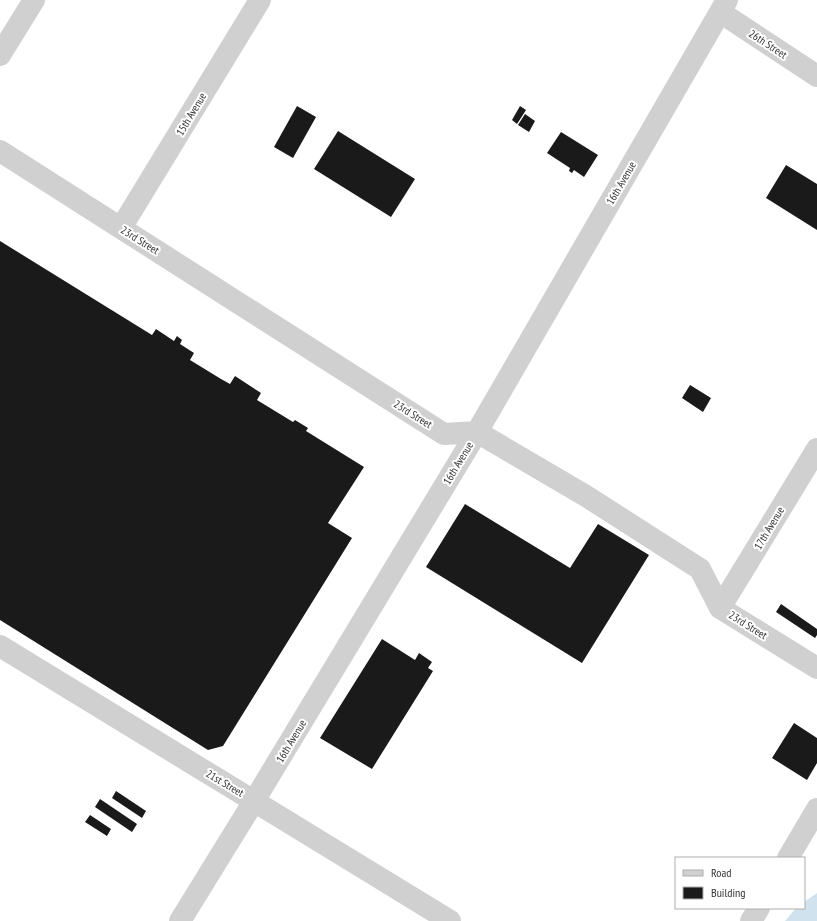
<svg xmlns="http://www.w3.org/2000/svg" width="817" height="921" font-family="'PT Sans Narrow',sans-serif">
<rect width="100%" height="100%" fill="#fff"/>
<!-- water -->
<path fill="#cfe2ee" d="M817 893V921H785L796 908H804V902Z"/>
<!-- building -->
<path fill="#1a1a1a" d="M297 106 316 117 293 158 274 147Z
M520 106 526 110 517 124 512 120Z
M525 114 535 121 529 132 518 125Z
M338 131 415 179 391 217 314 169Z
M561 132 598 155 584 177 574 170 572 173 569 171 570 168 547 153Z
M786 165 817 184V230L766 198Z
M0 241 152 335 156 329 174 341 177 336 182 340 180 344 194 353 190 360 221 379 230 384 235 376 261 393 257 400 293 422 295 420 308 428 306 431 364 467 328 523 352 538 223 746 208 750 0 620Z
M690 385 711 398 703 412 682 398Z
M465 504 570 568 598 524 649 555 582 663 426 567Z
M781 604 817 629V635L815 638 776 612Z
M382 639 415 660 419 653 432 662 428 668 433 671 372 769 320 738Z
M794 723 817 738V763L807 780 772 758Z
M116 791 146 811 142 818 112 798Z
M100 799 137 824 132 832 95 807Z
M90 815 111 829 107 836 85 822Z"/>
<g fill="none" stroke-linecap="round" stroke-linejoin="round">
<!-- minor -->
<path stroke="#d0d0d0" stroke-width="22" d="M720 12 817 76
M0 55 34 0
M0 151 444 434 477 432 586 496 700 569 720 608 817 668
M121 228 260 0
M720 608 817 449
M0 646 450 921
M788 858 817 809
M180 921 254 801 477 432 727 0
M751 921 759 908"/>
</g>
<g text-anchor="middle" dominant-baseline="central" stroke-width="4" stroke-linejoin="round" paint-order="stroke">
<!-- street labels -->
<g font-size="11" fill="#333" stroke="#fff">
<text transform="translate(768 44) rotate(33)">26th Street</text>
<text transform="translate(191 114) rotate(-59)">15th Avenue</text>
<text transform="translate(621 183) rotate(-60)">16th Avenue</text>
<text transform="translate(140 240) rotate(32)">23rd Street</text>
<text transform="translate(413 414) rotate(32)">23rd Street</text>
<text transform="translate(458 463) rotate(-59)">16th Avenue</text>
<text transform="translate(769 528) rotate(-59)">17th Avenue</text>
<text transform="translate(748 625) rotate(32)">23rd Street</text>
<text transform="translate(291 741) rotate(-59)">16th Avenue</text>
<text transform="translate(225 783) rotate(31)">21st Street</text>
</g>
</g>
<!-- legend -->
<rect x="675" y="857" width="130" height="52" fill="#ffffff" stroke="#adadad"/>
<rect x="683" y="870" width="20" height="6" fill="#d0d0d0" stroke="#adadad"/>
<text x="711" y="877" font-size="12" fill="#333333">Road</text>
<rect x="683" y="887" width="20" height="12" fill="#1a1a1a" stroke="#adadad"/>
<text x="711" y="897" font-size="12" fill="#333333">Building</text>
</svg>
